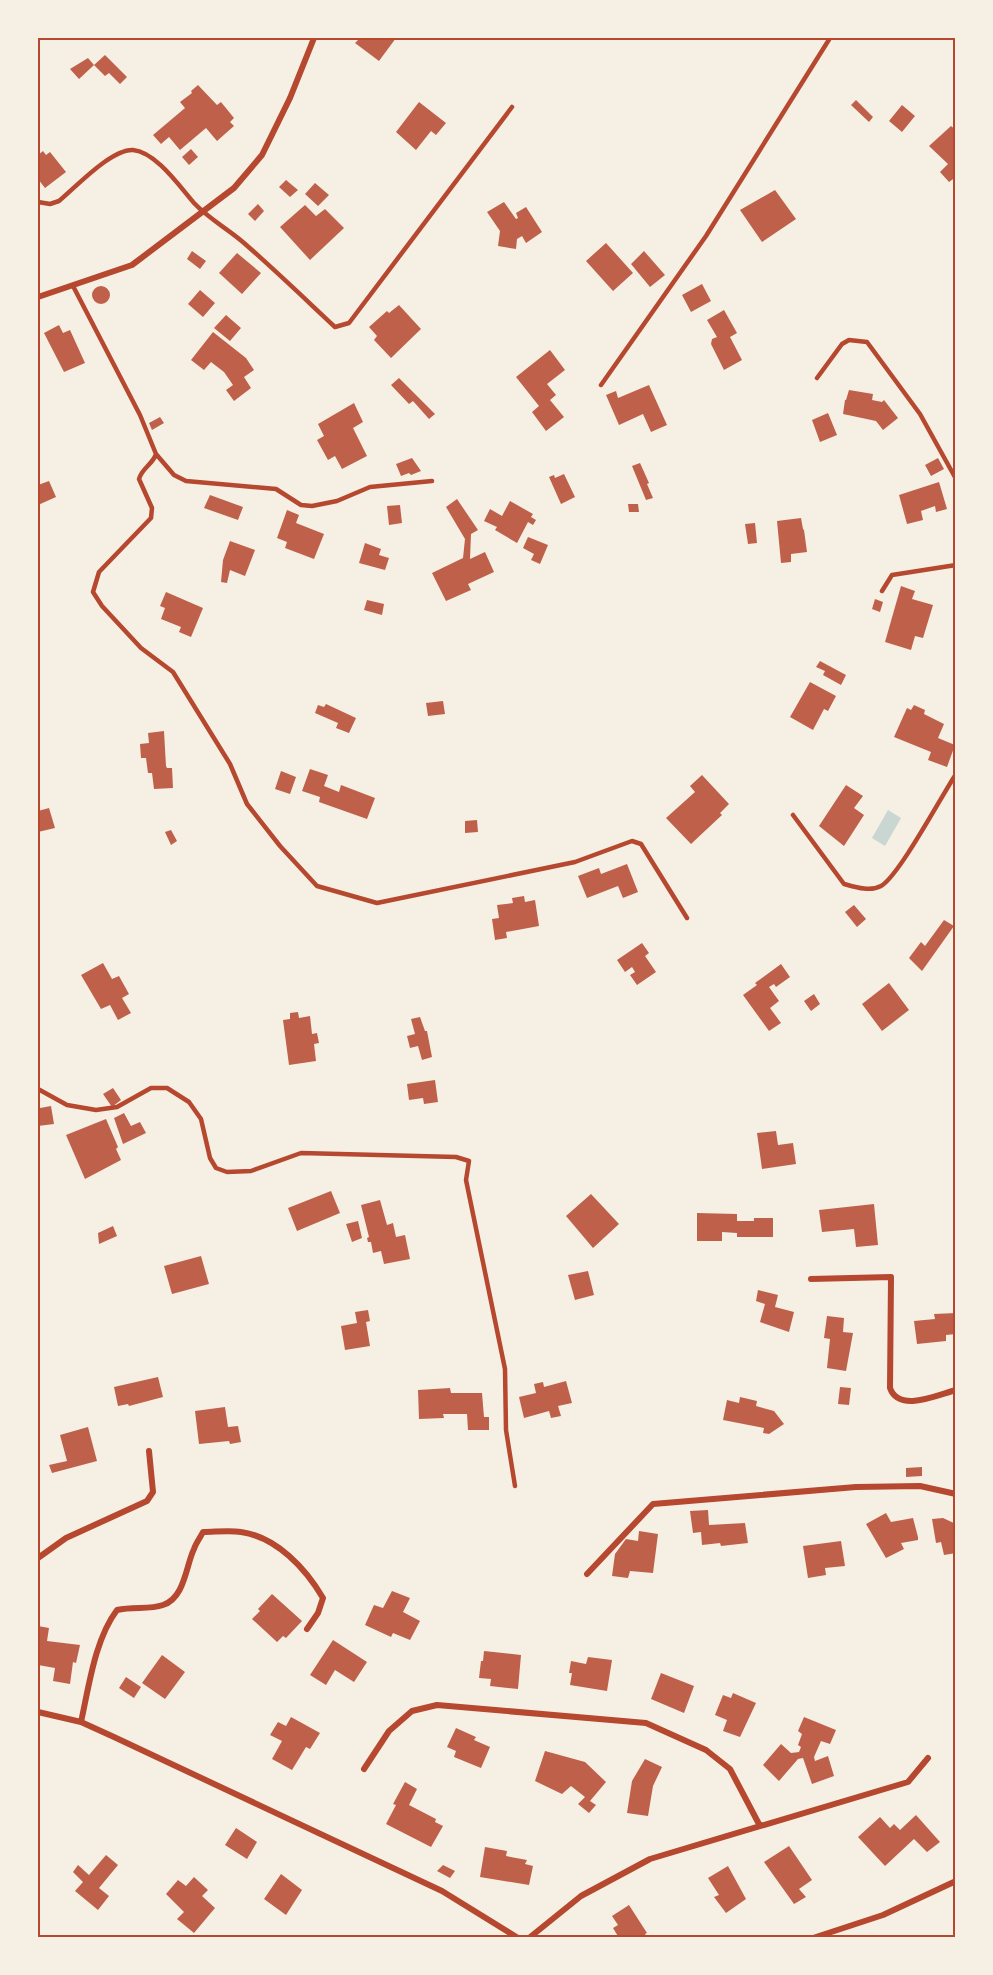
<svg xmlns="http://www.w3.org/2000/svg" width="993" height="1975" font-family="Georgia,serif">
<rect width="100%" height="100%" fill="#f6efe4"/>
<!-- water -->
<path fill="#c9d6d2" d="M888 810 901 818 885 846 872 838Z"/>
<!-- building -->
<path fill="#bf614a" d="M360 38H396L379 61 355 43Z
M105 55 127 77 120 84 109 73 105 76 94 65Z
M88 58 94 65 79 79 70 69Z
M198 85 217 105 221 102 234 118 230 122 234 126 217 141 206 128 180 150 169 137 161 144 153 135 185 108 180 102 192 93 191 91Z
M856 100 873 117 869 122 851 105Z
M419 102 446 123 436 135 431 131 416 150 396 132Z
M902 105 915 116 902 132 889 121Z
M951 126 956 130V177L949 182 940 172 948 164 929 146Z
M191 149 198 157 189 165 182 157Z
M43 151 46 155 50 152 66 172 45 188 38 179V155Z
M286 180 298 190 290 197 279 187Z
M315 183 329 195 318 206 305 194Z
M775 190 796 219 762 242 740 210Z
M504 202 516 219 518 218 516 213 526 207 542 232 526 243 522 236 517 239 516 249 498 246 500 231 487 212Z
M258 204 264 211 255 221 248 214Z
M305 205 316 216 325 209 344 228 310 260 280 227Z
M606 243 633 273 613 291 586 261Z
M192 251 206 261 200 269 187 259Z
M644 251 665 275 650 287 631 264Z
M237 253 261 273 242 294 219 273Z
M702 284 711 301 691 312 682 295Z
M92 295a9 9 0 1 1 18 0a9 9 0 1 1-18 0Z
M200 290 215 303 203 317 188 304Z
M399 305 421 329 391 358 374 340 377 336 369 327 387 311 389 313Z
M724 310 737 333 730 337 742 360 724 370 711 344 712 339 717 337 707 320Z
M226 315 241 328 230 341 214 328Z
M59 325 63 333 70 330 85 363 64 372 44 333Z
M213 332 246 358 254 370 244 377 251 388 234 401 226 390 233 385 224 372 211 362 204 370 191 360Z
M550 350 565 370 547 384 556 395 550 400 564 417 546 431 532 412 539 406 516 377Z
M399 378 435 414 429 419 413 401 409 404 391 385Z
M649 385 667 425 651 432 643 414 619 425 606 395 616 391 618 398Z
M849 390 873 394 872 400 882 402 884 400 898 418 883 430 876 421 843 414 845 400H846Z
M354 403 363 422 353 428 367 456 342 469 335 456 328 460 317 440 324 436 318 424Z
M828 413 837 435 820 442 812 420Z
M160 417 164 423 152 430 149 423Z
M412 458 421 471 411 475 409 473 401 476 396 464Z
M938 458 944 469 931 476 925 465Z
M640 463 649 483 647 484 653 498 646 500 632 466Z
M564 474 575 497 561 504 549 477 554 475 555 478Z
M49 481 56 497 38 505V485Z
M939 482 947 509 936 512 935 506 921 511 923 520 907 524 899 495Z
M210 495 243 507 238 520 204 508Z
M457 499 478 530 471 534 470 559 485 552 494 572 468 584 471 590 446 601 432 573 463 558 465 539 446 507Z
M510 501 533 514 531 517 536 520 533 525 528 522 517 543 495 530 497 527 484 521 490 509 502 516Z
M628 504H638L639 512H629Z
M400 505 402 523 389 525 387 506Z
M287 510 299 515 296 523 324 534 314 559 285 548 287 542 277 538Z
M801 518 803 529 804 530 807 552 791 554V562L781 563 777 521Z
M755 523 757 543 748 544 745 524Z
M528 537 548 545 540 564 531 560 534 554 523 548Z
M230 541 255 550 245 576 230 570 227 583 221 582 223 560Z
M365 543 381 549 379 555 389 558 385 570 359 563Z
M901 586 915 591 912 599 933 605 923 638 915 636 911 650 885 642Z
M166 592 203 608 191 637 179 632 181 627 161 619 165 608 160 606Z
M875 599 883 602 880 612 872 609Z
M367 600 384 604 382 615 364 610Z
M820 661 846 675 841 685 823 675 825 671 816 667Z
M810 682 836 696 828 711 824 709 813 730 790 717Z
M443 701 445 714 428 716 426 703Z
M326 704 356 718 349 733 336 728 338 723 315 713 318 705 324 707Z
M914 705 925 710 924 714 944 724 938 738 955 745 947 767 928 760 931 752 894 737 907 708 911 710Z
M164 731 166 766 167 768H172L173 788 154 789 152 773H148L146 758H141L140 744 149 743 148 733Z
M310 769 328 775 324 786 339 792 341 785 375 798 367 819 319 802 320 797 302 791Z
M281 771 296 777 290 794 275 789Z
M702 775 729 804 720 813 722 815 691 844 666 818 695 792 690 786Z
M846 785 863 796 854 808 864 815 844 846 819 826Z
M49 808 55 828 38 832V811Z
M477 820 478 832 465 833V821Z
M171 830 177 841 171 845 165 832Z
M627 864 638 892 623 898 618 886 587 898 578 876 599 868 601 874Z
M524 896 525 902 535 900 539 926 506 932 507 938 495 940 492 919 499 918 497 905 513 903 512 898Z
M854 905 866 919 857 927 845 912Z
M944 920 954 926 922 971 909 958 921 942 925 946Z
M642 943 649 953 645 956 656 972 637 985 630 975 635 972 632 967 625 972 617 960Z
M103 963 112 979 119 976 129 994 122 998 131 1013 118 1020 110 1005 101 1009 81 975Z
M781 964 790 977 776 987 774 984 769 987 779 1001 770 1008 781 1023 769 1031 743 995 757 985 755 983Z
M889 983 909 1010 882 1031 862 1004Z
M814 994 820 1004 811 1011 804 1001Z
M298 1012 299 1018 310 1016 312 1034 317 1033 319 1043 314 1044 316 1061 289 1065 283 1020 290 1019V1013Z
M420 1017 425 1031H427L432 1057 422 1060 418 1046 410 1048 407 1036 415 1034 411 1019Z
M435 1080 438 1102 424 1104 423 1098 409 1100 407 1084Z
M113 1088 121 1100 112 1107 103 1094Z
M38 1103 40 1108 51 1106 54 1124 38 1126Z
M124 1113 131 1126 140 1122 146 1133 123 1144 114 1118Z
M106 1119 118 1147 116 1149 121 1160 85 1179 66 1135Z
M776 1131 778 1145 793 1143 796 1164 762 1169 757 1133Z
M331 1191 340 1213 297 1231 288 1208Z
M591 1194 619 1224 593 1248 566 1216Z
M380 1200 387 1225 393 1223 396 1237 405 1235 410 1259 384 1264 381 1251 373 1253 371 1242H368L367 1238 369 1237 361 1205Z
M874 1204 878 1245 856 1247 854 1229 822 1232 819 1210Z
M697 1213 737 1214V1221H754V1218H773V1237H737V1233L722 1232V1241H697Z
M358 1221 362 1238 352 1242 346 1224Z
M113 1226 117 1236 99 1244 98 1233Z
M201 1256 209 1284 172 1294 164 1266Z
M588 1271 594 1295 575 1300 568 1275Z
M758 1290 778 1295 775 1307 794 1312 789 1332 760 1322 765 1304 756 1301Z
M368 1310 370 1321 366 1322 370 1346 345 1350 341 1326 357 1323 355 1312Z
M956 1313V1334L946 1335V1341L917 1344 914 1321 935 1319 934 1314Z
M827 1316 844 1318 843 1332 853 1333 846 1371 827 1368 830 1339 824 1338Z
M158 1377 163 1397 129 1406 128 1404 118 1406 114 1387Z
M566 1381 572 1403 558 1406 561 1416 551 1418 549 1411 524 1418 519 1397 536 1393 534 1384 543 1382 544 1387Z
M840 1387 851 1388 849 1405 838 1404Z
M450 1388 451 1393H482L484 1417H489V1430H468L467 1414H443L444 1418 419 1419 418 1390Z
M740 1397 757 1401 756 1406 774 1411 784 1424 769 1434 763 1433 764 1428 723 1420 727 1400 739 1403Z
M225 1407 228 1427 238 1426 241 1442 230 1444 229 1441 199 1444 195 1411Z
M88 1427 97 1461 52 1473 49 1465 67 1461 60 1435Z
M922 1467V1476L906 1477V1468Z
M708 1510 709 1525 745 1523 748 1543 721 1546 720 1543 702 1545 701 1532 693 1533 690 1511Z
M886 1513 891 1522 913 1518 918 1537V1540L901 1543 904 1549 886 1558 866 1524Z
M943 1518 956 1524V1553L944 1555 941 1542 936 1543 932 1519Z
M639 1531 658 1534 653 1573 630 1571 628 1578 612 1576 615 1554 626 1539 638 1541Z
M841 1541 845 1566 825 1568 826 1575 808 1578 803 1546Z
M392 1591 410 1598 403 1612 420 1621 410 1640 393 1633 391 1637 365 1625 374 1605 383 1608Z
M272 1594 302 1621 286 1638 283 1636 277 1642 252 1619 260 1611 258 1609Z
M38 1626 49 1628 47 1641 80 1645 76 1663 73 1662 70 1684 53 1681 55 1668 38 1665Z
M333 1640 367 1662 354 1682 335 1670 326 1685 310 1675Z
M484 1651 521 1655 518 1689 490 1686 491 1679 479 1678 481 1661H483Z
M162 1655 185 1672 165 1699 142 1683Z
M588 1657 612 1660 607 1691 570 1685 572 1673H569L571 1661 586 1664Z
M661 1673 694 1686 684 1713 651 1699Z
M126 1677 141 1687 134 1698 119 1688Z
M733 1693 756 1703 740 1737 723 1731 727 1720 715 1715 723 1695 731 1698Z
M291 1717 320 1733 310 1749 306 1747 292 1770 272 1759 282 1741 270 1735 278 1722 286 1726Z
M804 1717 836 1730 830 1744 821 1741 814 1757 815 1761 828 1756 834 1776 812 1784 803 1758 798 1759 779 1781 763 1765 781 1744 791 1753 799 1752 801 1747 798 1745 802 1734 798 1731Z
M456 1728 476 1737 474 1740 490 1747 481 1768 454 1757 456 1751 447 1747Z
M545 1751 585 1762 606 1782 590 1801 596 1805 589 1813 578 1804 585 1797 571 1786 562 1794 535 1781Z
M645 1759 662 1767 653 1786 648 1816 627 1813 632 1781Z
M405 1782 417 1789 409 1805 436 1819 435 1822 443 1826 431 1847 386 1824 396 1805 393 1804Z
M916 1815 940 1842 927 1852 914 1839 885 1866 858 1837 880 1817 890 1828 894 1824 900 1830Z
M236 1828 257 1842 247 1859 225 1845Z
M789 1846 812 1880 799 1889 806 1897 794 1904 764 1862Z
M485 1847 507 1851 506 1856 527 1860 525 1864 533 1866 529 1885 480 1877Z
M106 1855 118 1865 99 1888 109 1896 98 1910 75 1891 83 1882 73 1872 78 1865 89 1875Z
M443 1865 455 1871 450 1878 437 1871Z
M728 1866 746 1899 726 1913 714 1897 719 1895 708 1878Z
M281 1874 302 1890 286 1915 264 1899Z
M194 1877 208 1890 202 1896 215 1908 194 1933 177 1919 184 1912 166 1894 178 1880 186 1886Z
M629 1905 647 1933 645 1934 648 1938H619L613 1928 618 1925 612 1916Z"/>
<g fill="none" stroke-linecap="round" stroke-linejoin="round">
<!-- service -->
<path stroke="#b5482f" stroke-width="4.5" d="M38 202 50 204 59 201C76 187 111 149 133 150 156 152 180 187 194 203 209 219 228 229 244 243 275 270 305 299 335 327L349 323 512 107
M73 286 140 415 156 454C153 464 142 468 139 479L152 508 151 518 99 572 93 592 102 606 141 648 173 672 230 764 247 804 280 846 317 886 377 903 575 862 632 841 641 844 687 918
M817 378 842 344 849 340 867 342 920 414 956 479
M601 385 706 236 830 38
M156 454 174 475 186 481 276 489 301 505 312 506 337 501 370 487 432 481
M882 591 892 575 956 565
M793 815 844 884C855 887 870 892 881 886 899 876 942 795 956 774
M38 1089 67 1105 96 1110 117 1107 151 1088H167L189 1102 201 1119 210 1158 216 1168 227 1172 251 1171 301 1153 456 1157 469 1161 466 1180 505 1369 506 1430 515 1486"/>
<!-- minor -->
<path stroke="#b5482f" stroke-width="6" d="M38 297 132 265 234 188 262 155 290 98 314 38
M811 1279 891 1277 890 1388C899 1413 937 1395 956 1390
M38 1558 66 1538 147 1501 153 1492 149 1451
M587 1574 653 1504 856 1487 920 1486 956 1494
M38 1712 81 1722 114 1737 442 1891 518 1938
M81 1722C89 1686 95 1639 117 1610 133 1606 149 1610 163 1605 185 1598 186 1565 194 1549 196 1543 200 1538 203 1532 215 1532 229 1530 241 1532 277 1537 306 1569 323 1598L318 1613 307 1629
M364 1769 389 1731 412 1711 437 1705 646 1723 706 1750 730 1769 760 1826
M529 1938 581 1896 650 1859 908 1782 928 1758
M813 1938 883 1915 956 1881"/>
</g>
<!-- border -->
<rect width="993" height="1975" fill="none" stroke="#f6efe4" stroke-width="78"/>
<rect x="39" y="39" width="915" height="1897" fill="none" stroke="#b5482f" stroke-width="2"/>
</svg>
